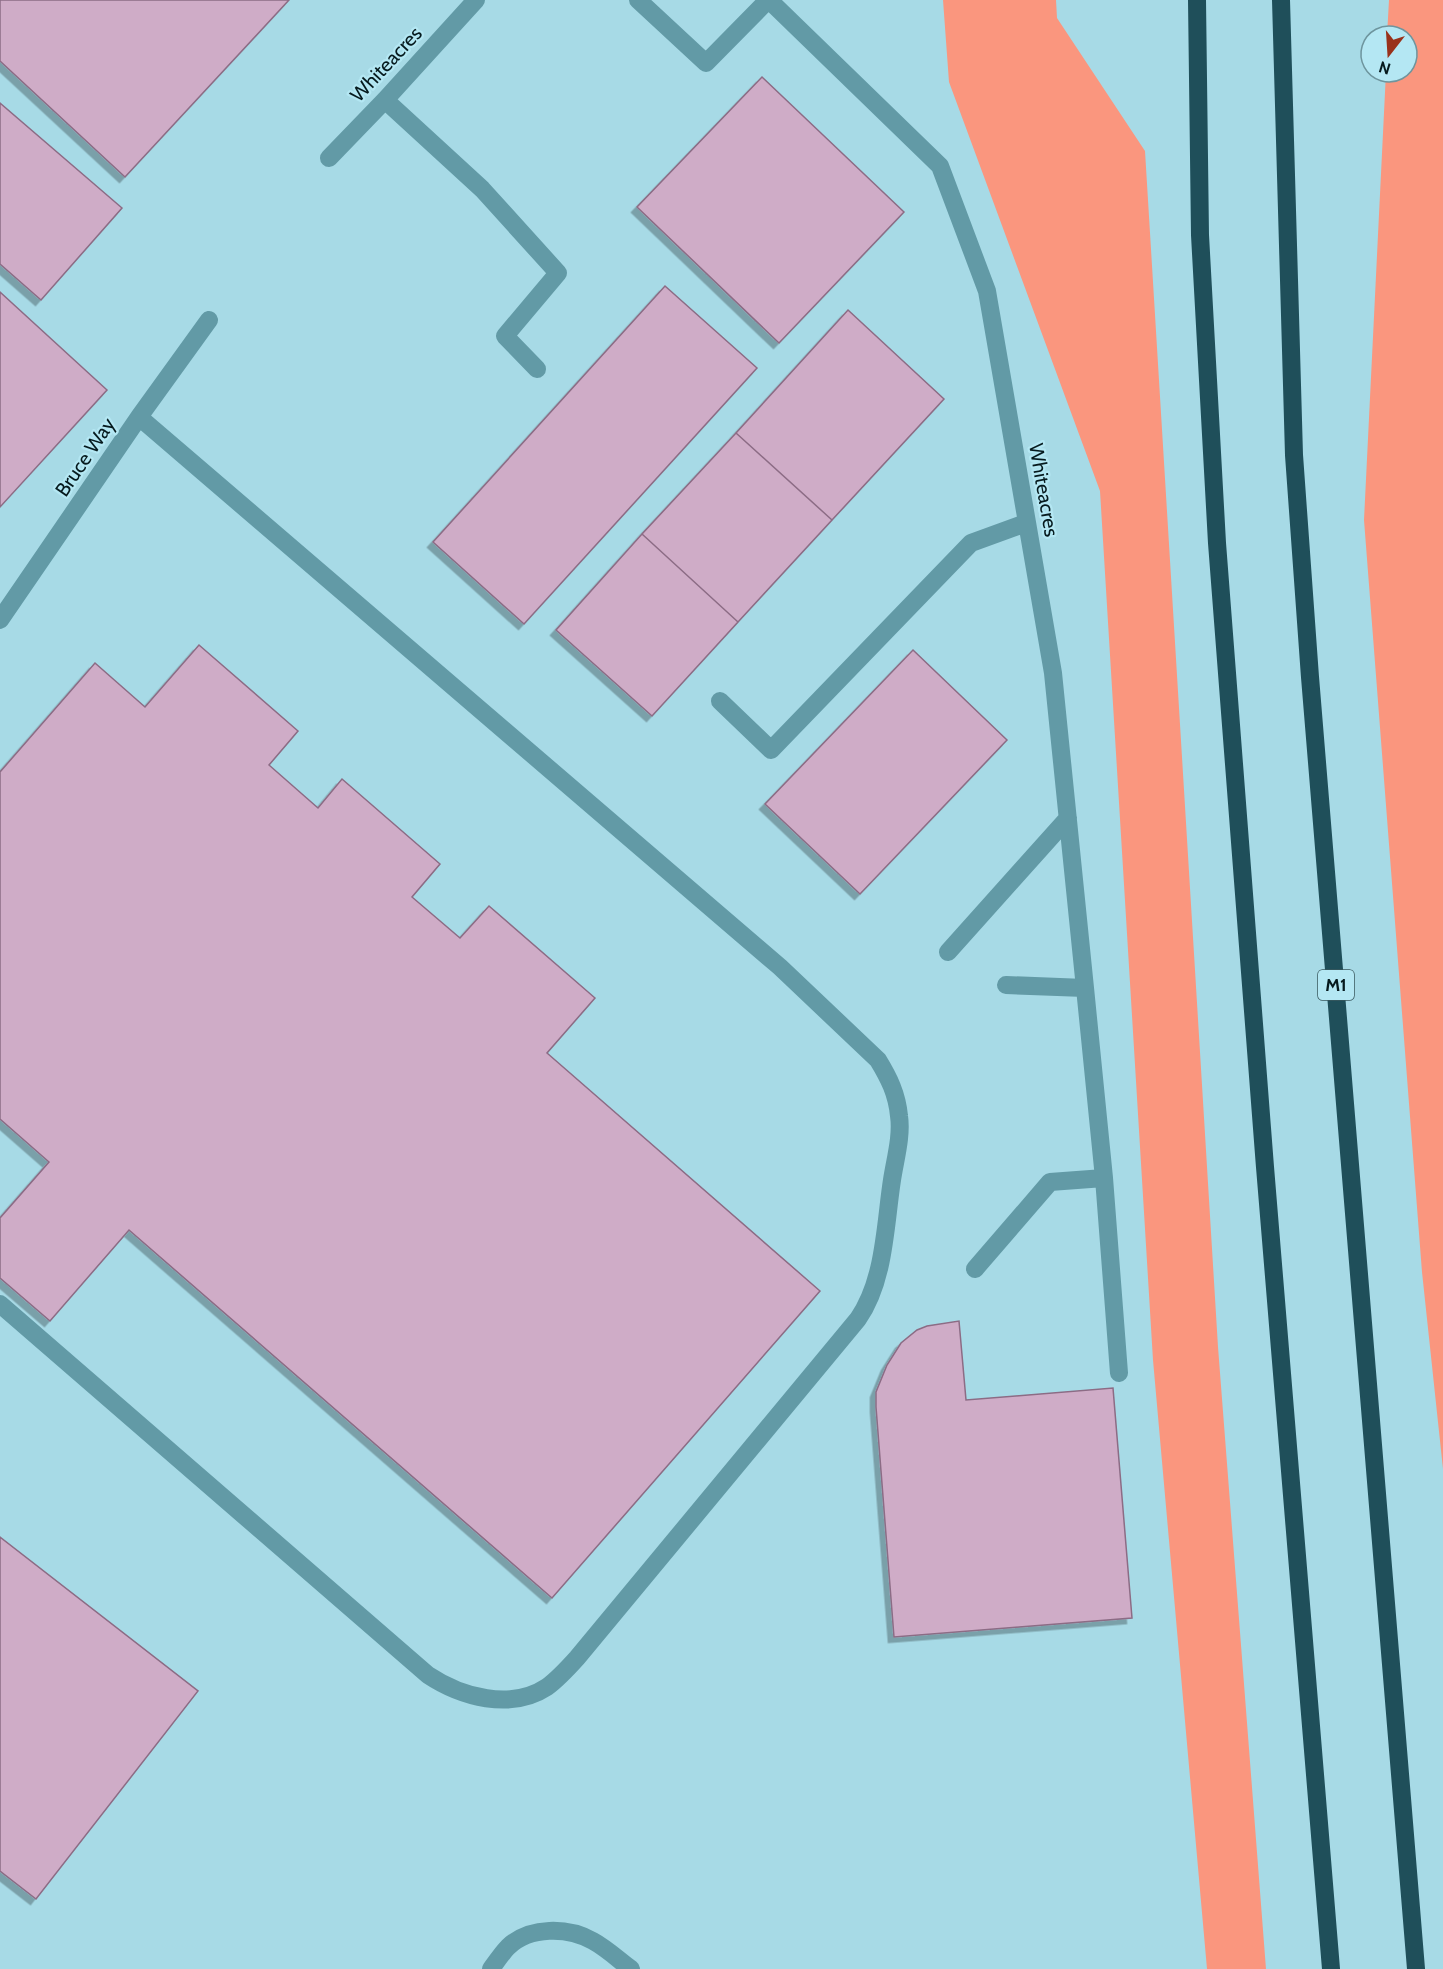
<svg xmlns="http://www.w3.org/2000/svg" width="1443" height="1969" font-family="Cabin,sans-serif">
<defs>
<filter id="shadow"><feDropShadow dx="-5.5" dy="5.5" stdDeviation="0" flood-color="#0004"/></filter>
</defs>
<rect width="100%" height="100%" fill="#a7dae6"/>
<!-- green -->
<path fill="#fa967e" d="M943 0H1056L1057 18 1145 151 1218 1347 1266 1969H1207L1153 1360 1100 491 949 82Z
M1389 0H1443V1469L1422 1272 1364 520 1386 72H1407V36H1387Z"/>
<!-- building -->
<path fill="#cfacc7" stroke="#8c6c85" stroke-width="1.5" filter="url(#shadow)" d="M0 0H289L125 177 0 61Z
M762 77 904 212 779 343 637 207Z
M0 103 122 208 41 300 0 264Z
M665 286 757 368 524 624 433 542Z
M0 292 107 390 0 507Z
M848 310 944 399 832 520 736 433Z
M736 433 832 520 738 622 642 534Z
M642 534 738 622 652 716 556 630Z
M199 645 298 731 269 765 318 808 342 779 440 864 412 897 460 938 489 906 595 998 547 1053 820 1291 552 1598 129 1230 50 1321 0 1278V1218L49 1162 0 1119V772L95 663 145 707Z
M913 650 1007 740 860 894 765 804Z
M959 1321 966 1400 1113 1388 1132 1618 894 1637 876 1407V1392L887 1365 901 1343 917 1330 927 1326Z
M0 1537 198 1691 36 1899 0 1871Z"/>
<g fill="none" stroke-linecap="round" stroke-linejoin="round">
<!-- lane -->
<path stroke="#629aa6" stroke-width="18" d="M638 0 706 63 768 0
M769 0 940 166 987 291 1053 673 1085 988 1006 985
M385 100 482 189 558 273 505 336 537 369
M329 158 385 100 476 0
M0 620 139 417 209 320
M720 701 771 750 971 543 1026 523
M948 952 1068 818
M1085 988 1104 1178 1119 1373
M975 1269 1050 1182 1104 1178
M0 1304 428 1675C461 1697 511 1711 547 1687 558 1679 568 1668 577 1658L858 1319C885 1280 885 1225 892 1180 895 1160 902 1136 899 1116 897 1094 889 1078 878 1060L780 967 139 417
M491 1969C496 1962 502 1953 508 1947 530 1926 568 1927 593 1941 606 1948 619 1960 631 1969"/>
<!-- highway -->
<path stroke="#1f4f5a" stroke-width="18" d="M1197 0 1200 235 1217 543 1265 1167 1331 1969
M1281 0 1294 455 1310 677 1416 1969"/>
</g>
<g text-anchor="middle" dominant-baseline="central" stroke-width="4.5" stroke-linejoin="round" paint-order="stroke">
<!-- shield labels -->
<rect fill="#b4e7f3" stroke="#3a585e" stroke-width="1.5" x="1318" y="970" width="36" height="30" rx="4.5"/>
<g font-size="18" font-weight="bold" fill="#061a1e">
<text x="1336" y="985">M1</text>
</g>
<!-- street labels -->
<g font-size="20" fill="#061a1e" stroke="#b4e7f3">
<text transform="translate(386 64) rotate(-47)">Whiteacres</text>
<text transform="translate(85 457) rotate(-56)">Bruce Way</text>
<text transform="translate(1044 490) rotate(80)">Whiteacres</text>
</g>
</g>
<!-- north arrow -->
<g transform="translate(1389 54) rotate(197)"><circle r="28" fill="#b4e7f3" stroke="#6e959e" stroke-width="1.5"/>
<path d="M0-4.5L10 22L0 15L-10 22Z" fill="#99311a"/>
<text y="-9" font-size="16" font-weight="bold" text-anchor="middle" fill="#061a1e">N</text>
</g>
</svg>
